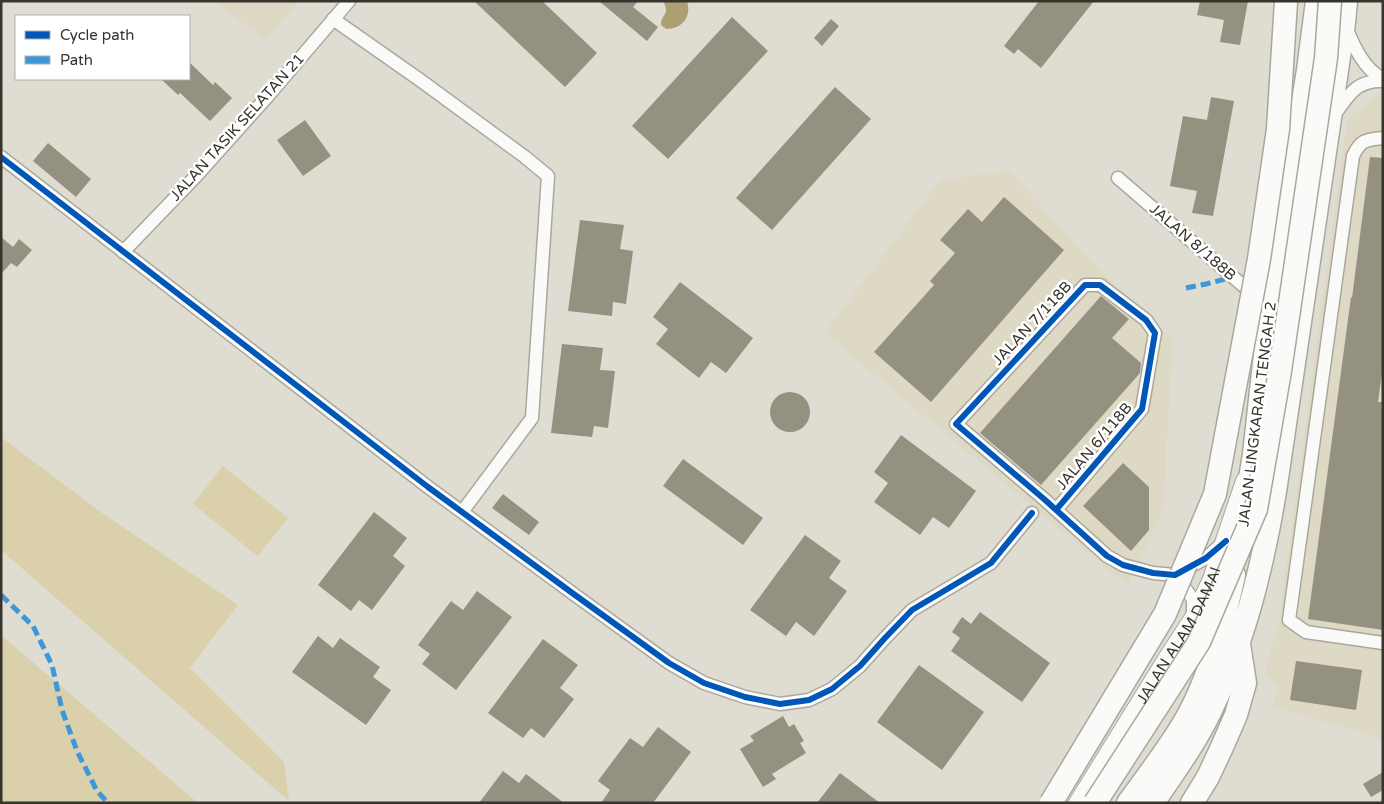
<svg xmlns="http://www.w3.org/2000/svg" width="1384" height="804" font-family="'Varela Round',sans-serif">
<rect width="100%" height="100%" fill="#dfdcd2"/>
<!-- built -->
<path fill="#ded9c5" d="M213 1H299L265 41Z
M1383 90V739L1272 707 1279 686 1264 674 1279 622 1347 120Z
M1010 171 1086 256 1173 340 1163 511 1127 585 824 333 940 180Z"/>
<!-- green -->
<path fill="#dad0ab" d="M1 437 105 515 238 605 190 668 284 762 289 801 1 550Z
M223 466 288 518 258 556 193 504Z
M1 635 198 803H1Z"/>
<!-- water -->
<path fill="#aca073" d="M663 1H687C692 17 682 29 666 29L661 25C661 13 671 16 663 1Z"/>
<!-- building -->
<path fill="#959181" d="M474 1H542L597 53 565 87Z
M599 1H638L633 7 658 27 647 41Z
M1039 1H1094L1041 68 1018 49 1014 54 1004 46Z
M1200 1H1248L1240 45 1220 42 1224 20 1197 15Z
M732 17 768 51 668 159 632 126Z
M831 19 839 26 822 46 814 38Z
M189 62 213 85 215 82 232 98 210 121 180 93 178 95 161 79H189Z
M835 87 871 119 772 230 736 198Z
M1211 97 1234 101 1213 216 1192 213 1197 191 1170 186 1183 116 1207 120Z
M305 120 331 156 303 176 277 140Z
M48 143 91 179 76 197 33 161Z
M1370 157 1383 158V365L1378 402H1383V630L1308 619 1351 297 1352 298Z
M1004 197 1064 250 931 402 874 352 934 285 930 281 955 253 940 240 968 209 982 222Z
M580 220 624 225 620 249 633 251 626 304 613 302 612 316 568 311Z
M1 237 13 247 19 239 32 250 17 267 11 263 1 274Z
M680 282 753 338 726 373 711 362 699 378 656 344 668 329 653 317Z
M1101 296 1129 319 1112 338 1141 363 1140 373 1041 485 980 433Z
M562 344 603 348 600 370 615 371 608 428 594 426 592 437 551 433Z
M770 412a20 20 0 1 1 40 0a20 20 0 1 1-40 0Z
M901 435 976 491 949 528 933 517 920 535 874 502 888 483 874 472Z
M683 459 763 518 743 545 663 486Z
M1123 463 1149 487V530L1131 551 1083 506Z
M503 494 539 522 529 535 492 508Z
M374 512 407 538 393 556 405 566 372 610 359 600 351 611 318 585Z
M805 535 841 561 829 578 847 591 814 636 796 622 786 636 750 610Z
M477 591 512 617 456 690 422 664 430 654 418 645 451 601 463 610Z
M980 612 1050 663 1022 702 951 651 960 638 952 632 962 617 971 624Z
M318 636 333 648 340 638 380 667 373 677 391 690 366 725 292 672Z
M543 639 578 665 560 688 574 699 544 738 531 728 523 738 488 713Z
M1296 661 1362 670 1356 710 1290 700Z
M919 665 984 712 942 770 877 722Z
M783 716 789 727 794 724 804 741 800 743 806 753 772 774 776 779 763 787 740 749 754 741 750 736Z
M658 727 691 752 653 803H601L610 790 598 781 630 738 643 747Z
M503 771 519 783 526 774 564 803H479Z
M1383 772V790L1371 797 1363 784Z
M840 773 880 803H817Z"/>
<g fill="none" stroke-linecap="round" stroke-linejoin="round">
<defs>
<path id="street" d="M333 19 420 80 525 157 548 176 532 418 462 512
M1346 27C1354 47 1364 69 1383 79
M1335 114C1349 95 1356 80 1383 81
M1383 138C1366 140 1361 139 1353 156L1289 620 1306 632 1383 643
M1 157 428 487 575 595 669 663 704 683 745 697 780 704 809 700 832 689 860 666 885 638 912 610 991 563 1032 513
M1118 178 1247 289 1255 293
M123 252 198 174 267 97 349 1
M1056 510 1142 409 1155 333 1146 320 1100 285H1085L956 424 1044 499 1107 556 1123 565 1153 573 1175 575 1206 558 1224 542
M1177 578 1193 599V617"/>
<g id="secondary">
<path id="s1" d="M1078 803 1167 659 1195 616 1212 579 1245 481"/>
</g>
<path id="highway" d="M1247 497 1254 454 1271 300 1308 70 1317 1
M1128 803C1145 780 1162 757 1177 734 1208 687 1222 629 1234 575
M1153 803C1171 776 1190 751 1205 722 1243 648 1263 567 1276 485L1344 23 1346 1
M1192 803 1208 777 1222 747 1236 715 1245 683 1239 644"/>
</defs>
<!-- street casing -->
<use href="#street" stroke="#aaa79f" stroke-width="15"/>
<!-- secondary casing -->
<use href="#secondary" stroke="#aaa79f" stroke-width="20"/>
<!-- highway casing -->
<use href="#highway" stroke="#aaa79f" stroke-width="25"/>
<!-- street -->
<use href="#street" stroke="#fafaf8" stroke-width="12"/>
<!-- secondary -->
<use href="#secondary" stroke="#fafaf8" stroke-width="18"/>
<!-- highway -->
<use href="#highway" stroke="#fafaf8" stroke-width="22"/>
<defs>
<path id="highway-bridge" d="M1051 803 1165 614 1215 494 1259 259 1278 129 1286 1
M1095 803 1199 642 1256 509 1280 371 1326 58 1330 1"/>
</defs>
<!-- highway-bridge casing -->
<use href="#highway-bridge" stroke="#aaa79f" stroke-width="25" stroke-linecap="butt"/>
<!-- highway-bridge -->
<use href="#highway-bridge" stroke="#fafaf8" stroke-width="22"/>
<!-- quiet -->
<path stroke="#3e97d7" stroke-width="5" stroke-dasharray="10 5" stroke-linecap="butt" d="M1186 288 1206 284 1233 277
M1 595 33 626 52 665 62 710 77 751 97 791 108 803"/>
<defs>
<path id="cycleway" d="M1 157 428 487 575 595 669 663 704 683 745 697 780 704 809 700 832 689 860 666 885 638 912 610 991 563 1032 513
M1056 510 1142 409 1155 333 1146 320 1100 285H1085L956 424 1044 499 1107 556 1123 565 1153 573 1175 575 1206 558 1226 541"/>
</defs>
<!-- cycleway casing -->
<use href="#cycleway" stroke="#fff" stroke-width="9"/>
<!-- cycleway -->
<use href="#cycleway" stroke="#0057b8" stroke-width="6"/>
</g>
<g text-anchor="middle" dominant-baseline="central" stroke-width="5" stroke-linejoin="round" paint-order="stroke">
<!-- street labels -->
<g font-size="15" fill="#36342c" stroke="#fff">
<text transform="translate(237 127) rotate(-48)">JALAN TASIK SELATAN 21</text>
<text transform="translate(1193 242) rotate(41)">JALAN 8/188B</text>
<text transform="translate(1032 323) rotate(-47)">JALAN 7/118B</text>
<text transform="translate(1257 414) rotate(-83)">JALAN LINGKARAN TENGAH 2</text>
<text transform="translate(1094 446) rotate(-50)">JALAN 6/118B</text>
<text stroke="none"><textPath href="#s1" startOffset="196">JALAN ALAM DAMAI</textPath></text>
</g>
</g>
<!-- border -->
<rect width="1384" height="804" fill="none" stroke="#36342c" stroke-width="5"/>
<!-- legend -->
<rect x="15" y="15" width="175" height="65" fill="#ffffff" stroke="#afaeab"/>
<rect x="25" y="31" width="25" height="8" fill="#0057b8" stroke="#afaeab"/>
<text x="60" y="40" font-size="15" fill="#36342c">Cycle path</text>
<rect x="25" y="56" width="25" height="8" fill="#3e97d7" stroke="#afaeab"/>
<text x="60" y="65" font-size="15" fill="#36342c">Path</text>
</svg>
